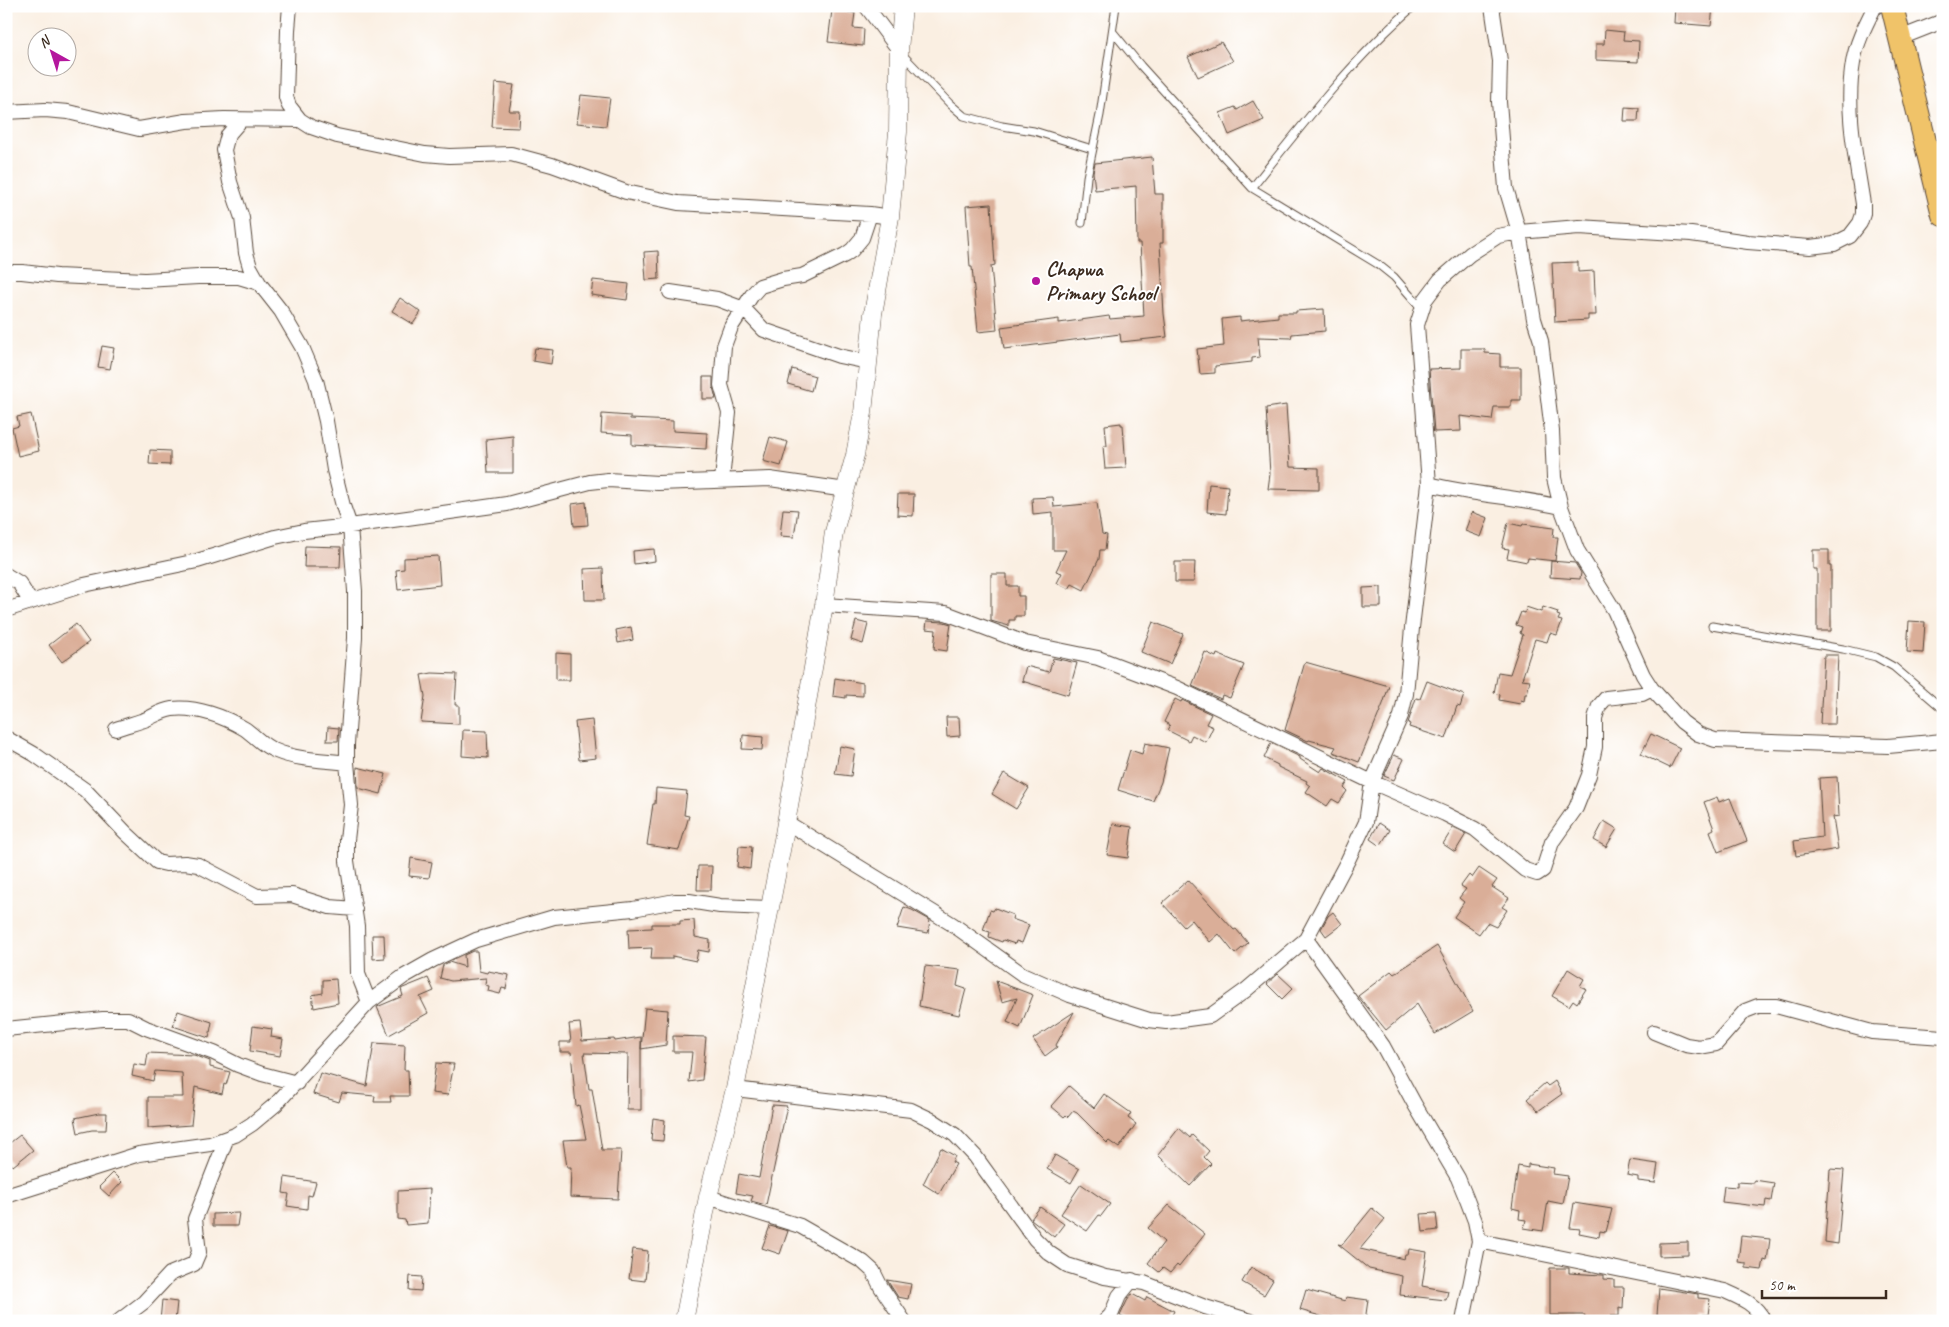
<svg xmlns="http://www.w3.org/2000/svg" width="1949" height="1327" font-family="Caveat,sans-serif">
<rect width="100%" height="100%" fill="#fff"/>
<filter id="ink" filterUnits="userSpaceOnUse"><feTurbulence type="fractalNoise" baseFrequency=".02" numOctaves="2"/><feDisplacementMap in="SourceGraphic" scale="10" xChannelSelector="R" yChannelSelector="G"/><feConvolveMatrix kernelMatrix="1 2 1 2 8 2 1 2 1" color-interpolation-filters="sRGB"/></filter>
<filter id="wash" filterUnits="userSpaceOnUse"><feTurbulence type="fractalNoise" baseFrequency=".0096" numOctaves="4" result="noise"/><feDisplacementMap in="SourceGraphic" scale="20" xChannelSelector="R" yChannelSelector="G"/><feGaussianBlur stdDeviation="1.12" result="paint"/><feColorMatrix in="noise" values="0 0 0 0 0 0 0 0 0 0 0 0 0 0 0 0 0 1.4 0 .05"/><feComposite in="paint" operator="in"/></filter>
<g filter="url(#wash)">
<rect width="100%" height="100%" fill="#faefe2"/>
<g id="blocks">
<!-- building -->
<path fill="#daae98" d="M1675 6H1713L1711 26 1674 23Z
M832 10 855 13 853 28 864 29 863 46 828 42Z
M1605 30 1624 32 1623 40 1639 41 1638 62 1596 60V44H1604Z
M1221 42 1233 61 1198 77 1188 57Z
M495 83 514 85 509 111H520L519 128 492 127Z
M581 95 610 98 606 126 577 123Z
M1253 101 1264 120 1229 135 1220 113 1235 107 1237 110Z
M1625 107 1639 108 1638 121H1624Z
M1152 157 1155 194H1163V243H1160L1164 314 1167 337 1121 342 1120 334 1004 349 1001 327 1059 319V323L1109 316 1110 319 1144 316 1140 243H1137L1136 186 1095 190 1093 172 1095 163Z
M991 204 995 265 991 266 997 330 978 332 972 267H970L966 206Z
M658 251 659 279 646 280 644 252Z
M1578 262V272L1594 271 1596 315H1588V320L1555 322 1552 263Z
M593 280 629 284 627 300 591 295Z
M400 298 421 312 413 324 392 311Z
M1324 309 1325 331 1292 334 1291 338 1258 337 1260 357 1252 358V362L1215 366V373L1200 374 1197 349 1224 346 1222 319 1240 317V321L1278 317V313H1296V311Z
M102 346 114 348 110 369 98 367Z
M535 348 553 350 551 364 533 361Z
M1461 349H1485V353L1500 354V367H1521V400H1511V407H1494L1492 420 1460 416 1461 431 1434 432 1429 369 1461 368Z
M792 369 815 376 811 391 788 384Z
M703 377H713V387L716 399H703Z
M1286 405 1290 467 1319 468V490L1268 489 1270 474 1266 408Z
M31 414 39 451 18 456 12 428 19 426 17 417Z
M602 414 630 416V419L673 421V431L707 433 706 449 632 445V435L601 433Z
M1121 423V425H1123L1126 468 1105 469 1103 446H1107L1105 425Z
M513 436V473H488L486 439Z
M770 437 788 442 781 466 763 461Z
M150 450 170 451V465L149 464Z
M1209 484 1228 486 1226 514 1207 512Z
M898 494H914L913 516 897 515Z
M1053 497 1054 507 1097 503 1102 534 1107 535 1105 550H1100L1099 559 1084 590 1072 584 1069 589 1057 583 1062 573 1056 571 1066 550H1053V512L1033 514 1032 498Z
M586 502 588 525 574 526 572 504Z
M783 509 798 510 794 537 780 536Z
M1472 512 1488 518 1481 537 1465 531Z
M1508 523 1522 526 1523 524 1554 528 1553 537H1558L1555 561 1528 558 1527 562 1507 558 1509 549 1502 548Z
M305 546 341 547 340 567H304Z
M654 549 655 561 634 564 633 551Z
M1813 550H1829V566H1831V631H1817V569H1813Z
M438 556 440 585 398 590 396 570 404 569V558Z
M1551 561 1575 563 1581 573 1580 579 1550 577Z
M1175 562H1195L1194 582H1175Z
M603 568 604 600H585L584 569Z
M991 574H1007V586H1018V596H1024V616H1015V620H1009V626L991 621Z
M1381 587V607H1363V588Z
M1526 607 1541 612 1543 607 1558 612 1557 615 1560 616 1558 620 1562 621 1557 635 1550 633 1547 642 1535 639 1522 679 1530 680 1527 694H1525L1524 701 1521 700 1520 704 1499 700 1500 695 1494 693 1498 672 1510 674 1523 635 1520 633 1522 627 1516 625 1521 612 1525 613Z
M856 621 868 624 863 644 851 640Z
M927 621 944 622 951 624 947 651 934 649 936 630 926 629Z
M1909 621 1925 622 1923 653 1907 652Z
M1153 622 1183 634 1170 664 1141 652Z
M76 624 89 642 62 662 49 645Z
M631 627 633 640 618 643 616 630Z
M1205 652 1216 657 1217 654 1244 665 1230 698 1222 695 1221 699 1192 686Z
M556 653 570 654V680H556Z
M1824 655H1838L1835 724H1820Z
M1053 658 1077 663 1068 695 1022 681 1026 666 1049 672Z
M1305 662 1389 686 1383 704 1359 762 1333 752 1336 747 1309 740 1308 741 1285 730Z
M432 673 457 674 455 705H459V724L421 722 425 696 421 675Z
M835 678 863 683V696L846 695V698L833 696Z
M1427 681 1464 695 1460 707 1457 706 1446 739 1409 727 1410 724 1408 723 1416 698 1420 699Z
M1175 699 1181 702 1182 700 1211 714 1206 724 1213 727 1206 742 1192 735 1189 741 1167 730 1170 725 1164 722Z
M946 717H959L960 736 947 737Z
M592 720 596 758 579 760 575 722Z
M328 727 339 728 338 741H327Z
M463 730 487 731 488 758 462 756Z
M1651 734 1680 748 1670 768 1641 754Z
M743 735 763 737 762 750 742 749Z
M1145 743 1169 748 1161 782 1153 801 1118 790 1130 750 1142 754Z
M1271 743 1300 757V759L1320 772 1323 768 1348 782 1344 788 1347 791 1339 803 1332 799 1327 806 1306 792 1310 786 1306 783 1307 781 1278 767V765L1264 758Z
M840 746 855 749 851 776 835 774Z
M1394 755 1404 759 1394 780 1384 776Z
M357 767 386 774 381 794 358 788Z
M1004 773 1029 788 1016 809 992 794Z
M1837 777 1839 816 1833 817 1838 849 1796 856 1794 841 1822 837 1819 778Z
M656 788 687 791 684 815 689 816 679 850 647 845 653 804H655Z
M1717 797 1719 802 1730 798 1747 841 1718 852 1710 831 1714 829 1704 802Z
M1604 821 1617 829 1606 847 1594 840Z
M1379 823 1390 830 1380 846 1370 839Z
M1113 824 1132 827 1128 858 1107 855Z
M1453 828 1466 834 1455 852 1443 844Z
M739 846 752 847 750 869 737 867Z
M411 858 432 862 429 878 409 876Z
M698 866H712L711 890H697Z
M1479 868 1497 880 1492 887 1509 898 1502 907 1507 910 1496 927 1487 923 1479 934 1454 917 1464 902 1459 898 1466 889 1461 886 1469 875 1472 878Z
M1188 880 1234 930 1236 929 1248 943 1235 954 1219 934 1210 942 1192 920 1184 927 1162 903Z
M904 907 912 910 930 920 928 933 897 928Z
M995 908 1013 915 1012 919 1029 925 1022 943 1016 941 1015 944 1003 940 1002 942 989 937 990 932 983 930 990 910 993 911Z
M1333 912 1342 924 1326 936 1321 929 1328 916Z
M694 920 695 937 710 940 709 952 698 950 696 961 672 956V959H651L652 948 629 949 628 929 652 928V924H680V921Z
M372 935H384L385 958 373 959Z
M1437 946 1473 1011 1435 1034 1417 1004 1386 1030 1358 996 1391 971 1394 974Z
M473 951H477L479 971 487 973 488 971 509 975 506 989 502 988 500 994 488 991 489 986 485 985 486 978 451 981 440 978 443 965 449 962 465 967 464 955Z
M925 966 960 970 957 986 966 989 959 1015 919 1006Z
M1568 969 1584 979 1580 986 1586 989 1577 1003 1573 1000 1569 1006 1552 996Z
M1278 974 1293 988 1282 999 1267 984Z
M428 978 434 991 420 997 428 1013 389 1035 377 1007 403 996 401 989 403 988Z
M336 979 338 1003 314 1008 312 995 323 993V980Z
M996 981 1033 995 1020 1028 1007 1022 1017 998 1002 1002Z
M645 1008 668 1010 666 1045 641 1049Z
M178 1011 212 1022 209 1038 173 1026Z
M1074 1012 1056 1045 1057 1047 1045 1056 1033 1039Z
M580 1023 582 1041 614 1039 615 1041 641 1037V1110H627L628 1054 584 1053 589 1089H592L602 1150H621L618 1199 570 1197 571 1167H567L563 1140 586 1139 579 1105 576 1106 571 1052H560V1042H571L569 1024Z
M253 1026 272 1029 271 1037 283 1039 280 1056 250 1051Z
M673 1036 706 1037 702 1080 689 1082 692 1052H673Z
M374 1043 405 1045 404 1070H408L409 1096H390L391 1102H374L375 1096 342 1093 339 1102 313 1094 320 1073 367 1086Z
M148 1053 194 1055 210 1061V1067L230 1072 226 1085 224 1084 222 1094 195 1087 191 1125 148 1128V1097H183L182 1073 155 1071 153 1081 132 1076 134 1064 146 1066Z
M436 1063 454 1064 448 1095 432 1093Z
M1555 1081 1562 1094 1538 1111 1527 1099 1545 1083 1548 1086Z
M1069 1086 1094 1108 1104 1094 1131 1113 1128 1118 1136 1124 1119 1148 1109 1141 1107 1143 1077 1113 1073 1111 1068 1117 1066 1115 1064 1117 1051 1106Z
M772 1105 787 1106 766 1205 751 1201 753 1196 736 1193 739 1174 759 1178Z
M99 1113H107L106 1130H92L78 1133 75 1118Z
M653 1118 665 1120 663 1141 651 1140Z
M1179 1128 1190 1138 1192 1135 1209 1151 1204 1157 1211 1164 1190 1186 1158 1155Z
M20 1135 33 1150 13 1166 6 1158V1146Z
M941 1148 955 1156 952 1162 956 1164 939 1194 923 1184Z
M1055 1155 1079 1169 1071 1183 1047 1169Z
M1630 1160 1658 1164 1655 1183 1638 1181V1177L1627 1175Z
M1528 1164 1554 1168 1553 1174 1568 1176 1563 1204 1548 1201 1543 1231 1524 1228 1526 1220 1519 1219 1520 1210 1512 1208 1518 1166 1528 1168Z
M1830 1169 1844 1170 1838 1244 1825 1242Z
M113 1173 122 1182 109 1196 99 1187Z
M285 1177 316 1182 312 1196 308 1195 307 1209 287 1206 289 1194 283 1193Z
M1754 1180 1774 1183 1771 1201 1766 1200 1765 1207 1722 1202 1724 1186 1737 1187V1182L1754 1183Z
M1081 1184 1110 1204 1101 1216 1099 1215 1087 1231 1061 1214Z
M430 1189 428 1223 406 1225 405 1220 398 1219V1191Z
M1574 1203 1612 1209 1606 1232 1600 1231 1599 1237 1579 1233 1580 1229 1570 1228Z
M1169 1205 1205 1234 1179 1267 1177 1265 1170 1273 1163 1268 1159 1272 1148 1263 1164 1242 1148 1228Z
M1040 1207 1064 1224 1054 1237 1031 1219Z
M1372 1208 1385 1219 1360 1249 1404 1259 1405 1255H1408L1409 1249 1427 1252 1422 1286 1448 1291 1446 1300 1400 1295 1402 1276 1369 1269 1338 1244 1342 1245Z
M239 1213 237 1226H213V1214Z
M1436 1213 1438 1230 1423 1232 1421 1214Z
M770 1226 788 1231 780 1254 762 1248Z
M1741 1236 1770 1239 1767 1261 1764 1260 1762 1270 1746 1268V1263L1738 1262Z
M1688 1242V1255L1659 1256V1243Z
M633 1249 648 1251 645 1281 629 1279Z
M1251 1267 1273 1280 1264 1295 1242 1282Z
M1550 1268H1569V1273L1602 1275H1604V1279L1614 1280V1287H1624L1623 1309 1619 1308V1316H1611L1610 1321H1584L1585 1315H1550Z
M410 1276 422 1277 421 1291 409 1290Z
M887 1280 911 1284 908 1299 898 1297Z
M1659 1288 1698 1294V1298L1710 1299 1708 1315H1703L1702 1319H1699V1321H1674V1317L1657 1315Z
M1306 1290 1345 1301 1346 1297 1368 1300 1365 1321 1331 1317 1330 1319 1300 1310Z
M1132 1294 1145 1301 1147 1297 1174 1311 1169 1321H1130L1120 1316 1127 1301Z
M162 1300 177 1302 175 1321H160Z"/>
</g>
</g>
<g filter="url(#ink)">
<use href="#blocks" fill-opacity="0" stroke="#58483b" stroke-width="1"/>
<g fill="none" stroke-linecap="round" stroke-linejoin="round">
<defs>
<path id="service" d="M1113 32 1141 66 1252 188 1379 265 1394 277 1422 309
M901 53 950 104 964 116 1002 126 1034 131 1092 149
M1252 188C1302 125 1353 59 1414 6
M1082 223 1087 177 1100 115 1116 6
M1712 626 1843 649 1876 657 1894 667 1943 709"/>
<path id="minor" d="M290 6 288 30 286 97 289 106 300 120 311 127 337 136 425 154 449 156 511 154 552 165 626 192 678 203 870 214 890 217
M866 6 899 50
M1492 6 1500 61 1499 102 1506 188 1519 232 1534 319 1541 341 1552 431 1554 478 1561 507 1577 550 1614 610 1643 675 1652 689 1682 722 1698 734 1715 740 1888 746 1943 741
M1900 38 1943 21
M6 112 45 110 68 112 139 129 186 121 224 119 300 120
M241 120 228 135 224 150 230 182 242 218 246 253 250 267 259 283 281 311 302 347 316 380 326 421 334 470 343 506 350 526 355 591V638L347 744V763L351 805 347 840V861L357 926 358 974 369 1002
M6 272H22L57 276 145 280 198 277H239L259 283
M670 292 717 299 744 309 764 330 839 356 868 362
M722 480 729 413 721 385 724 346 731 327 752 295 760 286 783 279 802 276 845 255 852 250 862 238 870 214
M1429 484C1472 495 1518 497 1561 507
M6 575 19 583 30 601
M824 605 946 613 1025 643 1098 658 1177 688 1372 782 1445 814 1475 829 1525 870 1537 874 1543 870 1552 842 1576 808 1580 798 1589 775 1595 747V718L1599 706 1606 698 1642 694 1652 689
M6 610 84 585 197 561 275 537 304 531 350 526 507 504 590 482 608 480 658 483 770 479 846 490
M116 729C124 726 132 724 141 721 152 718 159 711 172 709 196 706 225 717 245 729 255 736 264 747 276 751 297 760 324 760 347 763
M6 738 34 754 85 790 125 832 157 862 166 864 185 863 198 865 257 896 292 895 330 907 355 909
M786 822 952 924 1022 974 1070 995 1149 1020 1166 1022 1210 1016 1246 990 1306 939 1348 860 1366 822 1372 782 1401 716 1406 694 1412 628 1429 484 1417 325 1425 300 1440 280 1470 254 1498 236 1519 232 1579 227 1691 234 1748 242 1810 247 1834 244 1850 236 1860 223 1863 214V204C1856 158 1845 110 1853 63 1856 43 1866 24 1875 6
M1306 939 1383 1046 1415 1105 1458 1178 1467 1200 1475 1221 1479 1241 1463 1321
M6 1029 103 1019H128L146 1028 214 1053 238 1065 262 1074 297 1083
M1654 1032 1686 1045 1699 1047 1716 1044 1745 1011 1758 1006H1776L1872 1032 1943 1037
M735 1089 911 1110 932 1120 955 1135 975 1156 1035 1239 1049 1253 1067 1265 1105 1277 1144 1283 1205 1307 1251 1321
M6 1196 139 1154 210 1144 235 1135 252 1124 276 1104 369 1002 403 977 433 960 476 940 554 917 633 909 675 901H689L720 906 769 908
M708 1197 800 1226 863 1262 873 1271 881 1287 904 1321
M1479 1241 1725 1291C1741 1298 1756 1304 1764 1321
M119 1321 144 1302 170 1274 194 1264 196 1259 199 1252 195 1219 226 1140
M1105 1321 1111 1315 1119 1296 1132 1280"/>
<path id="tertiary" d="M684 1321 708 1197 735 1089 783 840 824 605 834 532 855 455 863 413 873 314 890 217 898 132 899 50 903 6"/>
<path id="trunk" d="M1892 6 1943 215"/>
</defs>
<!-- service casing -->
<use href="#service" stroke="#58483b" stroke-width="9"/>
<!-- minor casing -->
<use href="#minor" stroke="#58483b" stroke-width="16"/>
<!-- tertiary casing -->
<use href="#tertiary" stroke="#58483b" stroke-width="19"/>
<!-- trunk casing -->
<use href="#trunk" stroke="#58483b" stroke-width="24"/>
<!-- service -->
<use href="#service" stroke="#fff" stroke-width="7"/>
<!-- minor -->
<use href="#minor" stroke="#fff" stroke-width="14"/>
<!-- tertiary -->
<use href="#tertiary" stroke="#fff" stroke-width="18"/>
<!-- trunk -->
<use href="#trunk" stroke="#f0c369" stroke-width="22"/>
</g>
</g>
<!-- markers -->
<circle fill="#b5179e" stroke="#fff" stroke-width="2" cx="1036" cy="281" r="5"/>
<g text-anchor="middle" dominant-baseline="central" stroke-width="4" stroke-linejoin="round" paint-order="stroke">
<!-- poi labels -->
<g font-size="21" font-weight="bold" fill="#3b2a1e" stroke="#fff" text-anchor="start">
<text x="1046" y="269">Chapwa<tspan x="1046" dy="24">Primary School</tspan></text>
</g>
</g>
<!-- margin -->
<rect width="1949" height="1327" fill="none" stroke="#fff" stroke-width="25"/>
<!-- north arrow -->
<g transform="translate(52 52) rotate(321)"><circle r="24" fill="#ffffff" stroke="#b1aaa5"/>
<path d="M0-4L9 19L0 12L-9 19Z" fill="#b5179e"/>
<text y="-8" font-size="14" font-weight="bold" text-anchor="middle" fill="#3b2a1e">N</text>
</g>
<!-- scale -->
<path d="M1762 1290v8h124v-8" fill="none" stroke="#3b2a1e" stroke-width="2.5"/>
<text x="1769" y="1290" font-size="15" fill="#3b2a1e" stroke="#ffffff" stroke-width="4" paint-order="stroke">50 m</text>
</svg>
